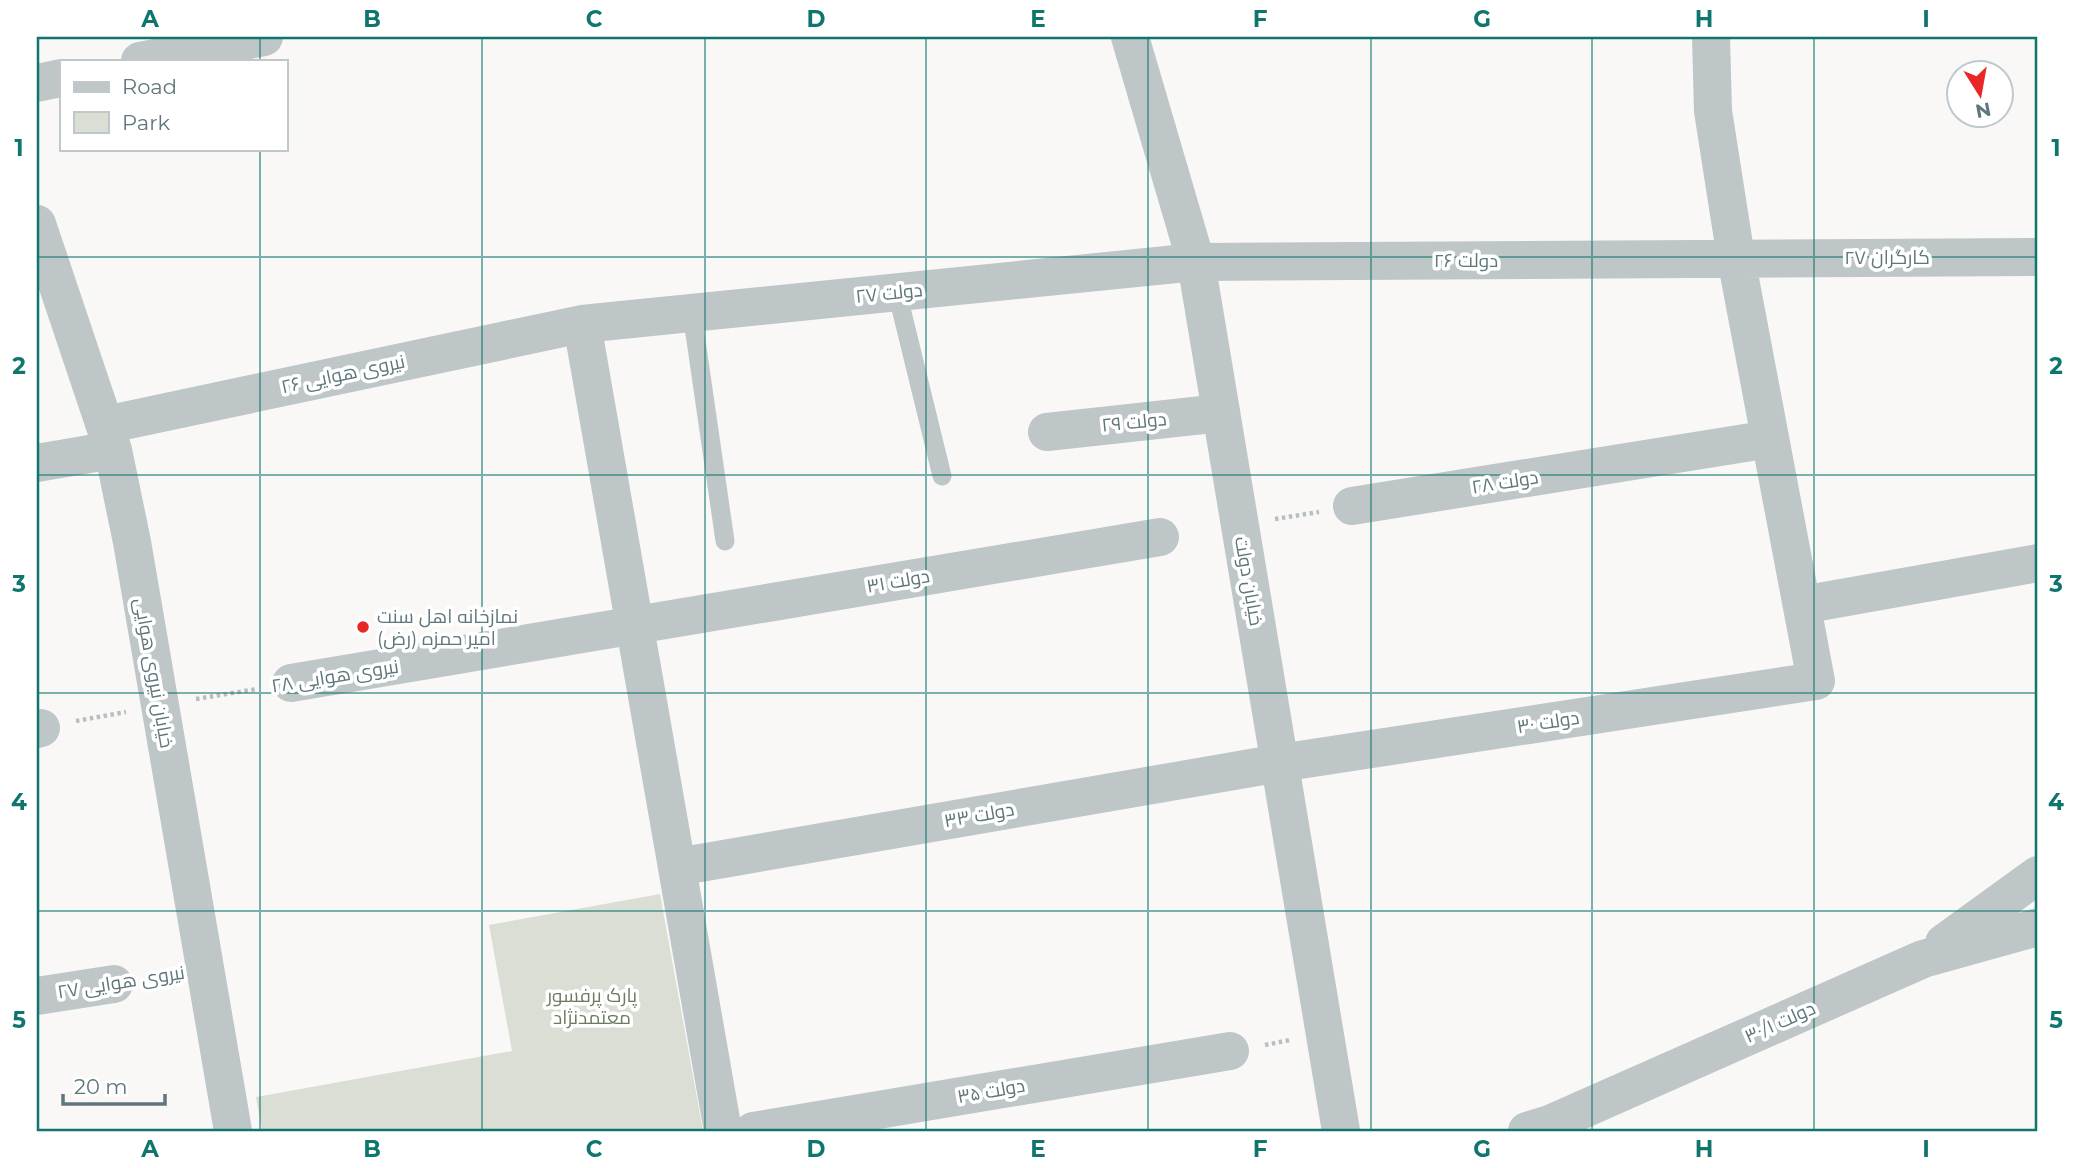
<svg xmlns="http://www.w3.org/2000/svg" width="2075" height="1168" font-family="Montserrat,Cairo,sans-serif">
<rect width="100%" height="100%" fill="#f9f8f6"/>
<!-- green -->
<path fill="#daded5" d="M660 894 703 1131H262L256 1097 512 1051 489 925Z"/>
<g fill="none" stroke-linecap="round" stroke-linejoin="round">
<!-- path -->
<path stroke="#b9bfc0" stroke-width="4.5" stroke-dasharray="3.5 3.5" stroke-linecap="butt" d="M1275 519 1319 512
M196 699 257 689
M76 721 126 712
M150 978 169 974
M1265 1045 1290 1040"/>
<!-- service -->
<path stroke="#bfc6c8" stroke-width="19" d="M897 292 942 476
M692 313 725 541"/>
<!-- minor -->
<path stroke="#bfc6c8" stroke-width="38" d="M140 61 264 37
M37 83 61 78
M37 224 113 450 132 542 233 1131
M582 324 723 1131
M105 425 582 324 1196 262 2038 257
M1047 432 1221 413
M37 463 113 450
M1352 506 1770 439
M1802 605 2038 563
M291 683 1160 537
M37 729 41 728
M677 867 1280 763 1816 681 1736 258 1713 111 1711 37
M1944 943 2038 875
M37 996 114 984
M753 1131 1230 1051
M1527 1131 1550 1124 1923 959 2038 927"/>
<!-- tertiary -->
<path stroke="#bfc6c8" stroke-width="38" d="M1130 37 1196 262 1341 1131"/>
</g>
<!-- grid -->
<path fill="none" stroke="#0f766e" stroke-width="2" stroke-opacity="0.55" d="M260 37V61M482 37V1131M705 37V1131M926 37V1131M1148 37V1131M1371 37V1131M1592 37V1131M1814 37V1131M260 149V1131M37 257H2038M37 475H2038M37 693H2038M37 911H2038"/>
<!-- markers -->
<circle fill="#e92726" stroke="#fff" stroke-width="2.5" cx="363" cy="627" r="7"/>
<g text-anchor="middle" dominant-baseline="central" stroke-width="7" stroke-linejoin="round" paint-order="stroke">
<!-- street labels -->
<g font-size="19" fill="#5e767c" stroke="#fff">
<text x="1887" y="257">کارگران ۲۷</text>
<text x="1466" y="260">دولت ۲۶</text>
<text transform="translate(889 293) rotate(-6)">دولت ۲۷</text>
<text transform="translate(343 374) rotate(-12)">نیروی هوایی ۲۶</text>
<text transform="translate(1134 422) rotate(-6)">دولت ۲۹</text>
<text transform="translate(1505 482) rotate(-9)">دولت ۲۸</text>
<text transform="translate(898 581) rotate(-10)">دولت ۳۱</text>
<text transform="translate(1249 581) rotate(80)">خیابان دولت</text>
<text transform="translate(154 673) rotate(80)">خیابان نیروی هوایی</text>
<text transform="translate(335 676) rotate(-9)">نیروی هوایی ۲۸</text>
<text transform="translate(1548 722) rotate(-9)">دولت ۳۰</text>
<text transform="translate(979 815) rotate(-10)">دولت ۳۳</text>
<text transform="translate(121 982) rotate(-9)">نیروی هوایی ۲۷</text>
<text transform="translate(1780 1022) rotate(-24)">دولت ۳۰/۱</text>
<text transform="translate(991 1091) rotate(-10)">دولت ۳۵</text>
</g>
<!-- poi labels -->
<g font-size="19" fill="#5e767c" stroke="#fff" text-anchor="start">
<text x="377" y="616">نمازخانه اهل سنت<tspan x="377" dy="22">امیر حمزه (رض)</tspan></text>
</g>
<!-- park labels -->
<g font-size="19" fill="#6c7a62" stroke="#fff">
<text x="592" y="995">پارک پرفسور<tspan x="592" dy="22">معتمدنژاد</tspan></text>
</g>
</g>
<!-- border -->
<rect width="2075" height="1168" fill="none" stroke="#ffffff" stroke-width="77"/>
<!-- legend -->
<rect x="60" y="60" width="228" height="91" fill="#ffffff" stroke="#bfc8cb" stroke-width="2"/>
<rect x="74" y="82" width="35" height="10" fill="#bfc6c8" stroke="#bfc8cb" stroke-width="2"/>
<text x="122" y="94" font-size="21" fill="#5e767c">Road</text>
<rect x="74" y="112" width="35" height="21" fill="#daded5" stroke="#bfc8cb" stroke-width="2"/>
<text x="122" y="130" font-size="21" fill="#5e767c">Park</text>
<!-- north arrow -->
<g transform="translate(1980 94) rotate(169)"><circle r="33" fill="#ffffff" stroke="#bfc8cb" stroke-width="2"/>
<path d="M0-5L12 26L0 18L-12 26Z" fill="#e92726"/>
<text y="-10" font-size="19" font-weight="bold" text-anchor="middle" fill="#5e767c">N</text>
</g>
<!-- scale -->
<path d="M63 1094v10h102v-10" fill="none" stroke="#5e767c" stroke-width="3.5"/>
<text x="74" y="1094" font-size="21" fill="#5e767c" stroke="#ffffff" stroke-width="5" paint-order="stroke">20 m</text>
<rect x="38" y="38" width="1998" height="1092" fill="none" stroke="#0f766e" stroke-width="2.5"/>
<g font-size="23" text-anchor="middle" font-weight="bold" fill="#0f766e">
<text x="150" y="27">A</text>
<text x="372" y="27">B</text>
<text x="594" y="27">C</text>
<text x="816" y="27">D</text>
<text x="1038" y="27">E</text>
<text x="1260" y="27">F</text>
<text x="1482" y="27">G</text>
<text x="1704" y="27">H</text>
<text x="1926" y="27">I</text>
<text x="19" y="156">1</text>
<text x="2056" y="156">1</text>
<text x="19" y="374">2</text>
<text x="2056" y="374">2</text>
<text x="19" y="592">3</text>
<text x="2056" y="592">3</text>
<text x="19" y="810">4</text>
<text x="2056" y="810">4</text>
<text x="19" y="1028">5</text>
<text x="2056" y="1028">5</text>
<text x="150" y="1157">A</text>
<text x="372" y="1157">B</text>
<text x="594" y="1157">C</text>
<text x="816" y="1157">D</text>
<text x="1038" y="1157">E</text>
<text x="1260" y="1157">F</text>
<text x="1482" y="1157">G</text>
<text x="1704" y="1157">H</text>
<text x="1926" y="1157">I</text>
</g>
</svg>
